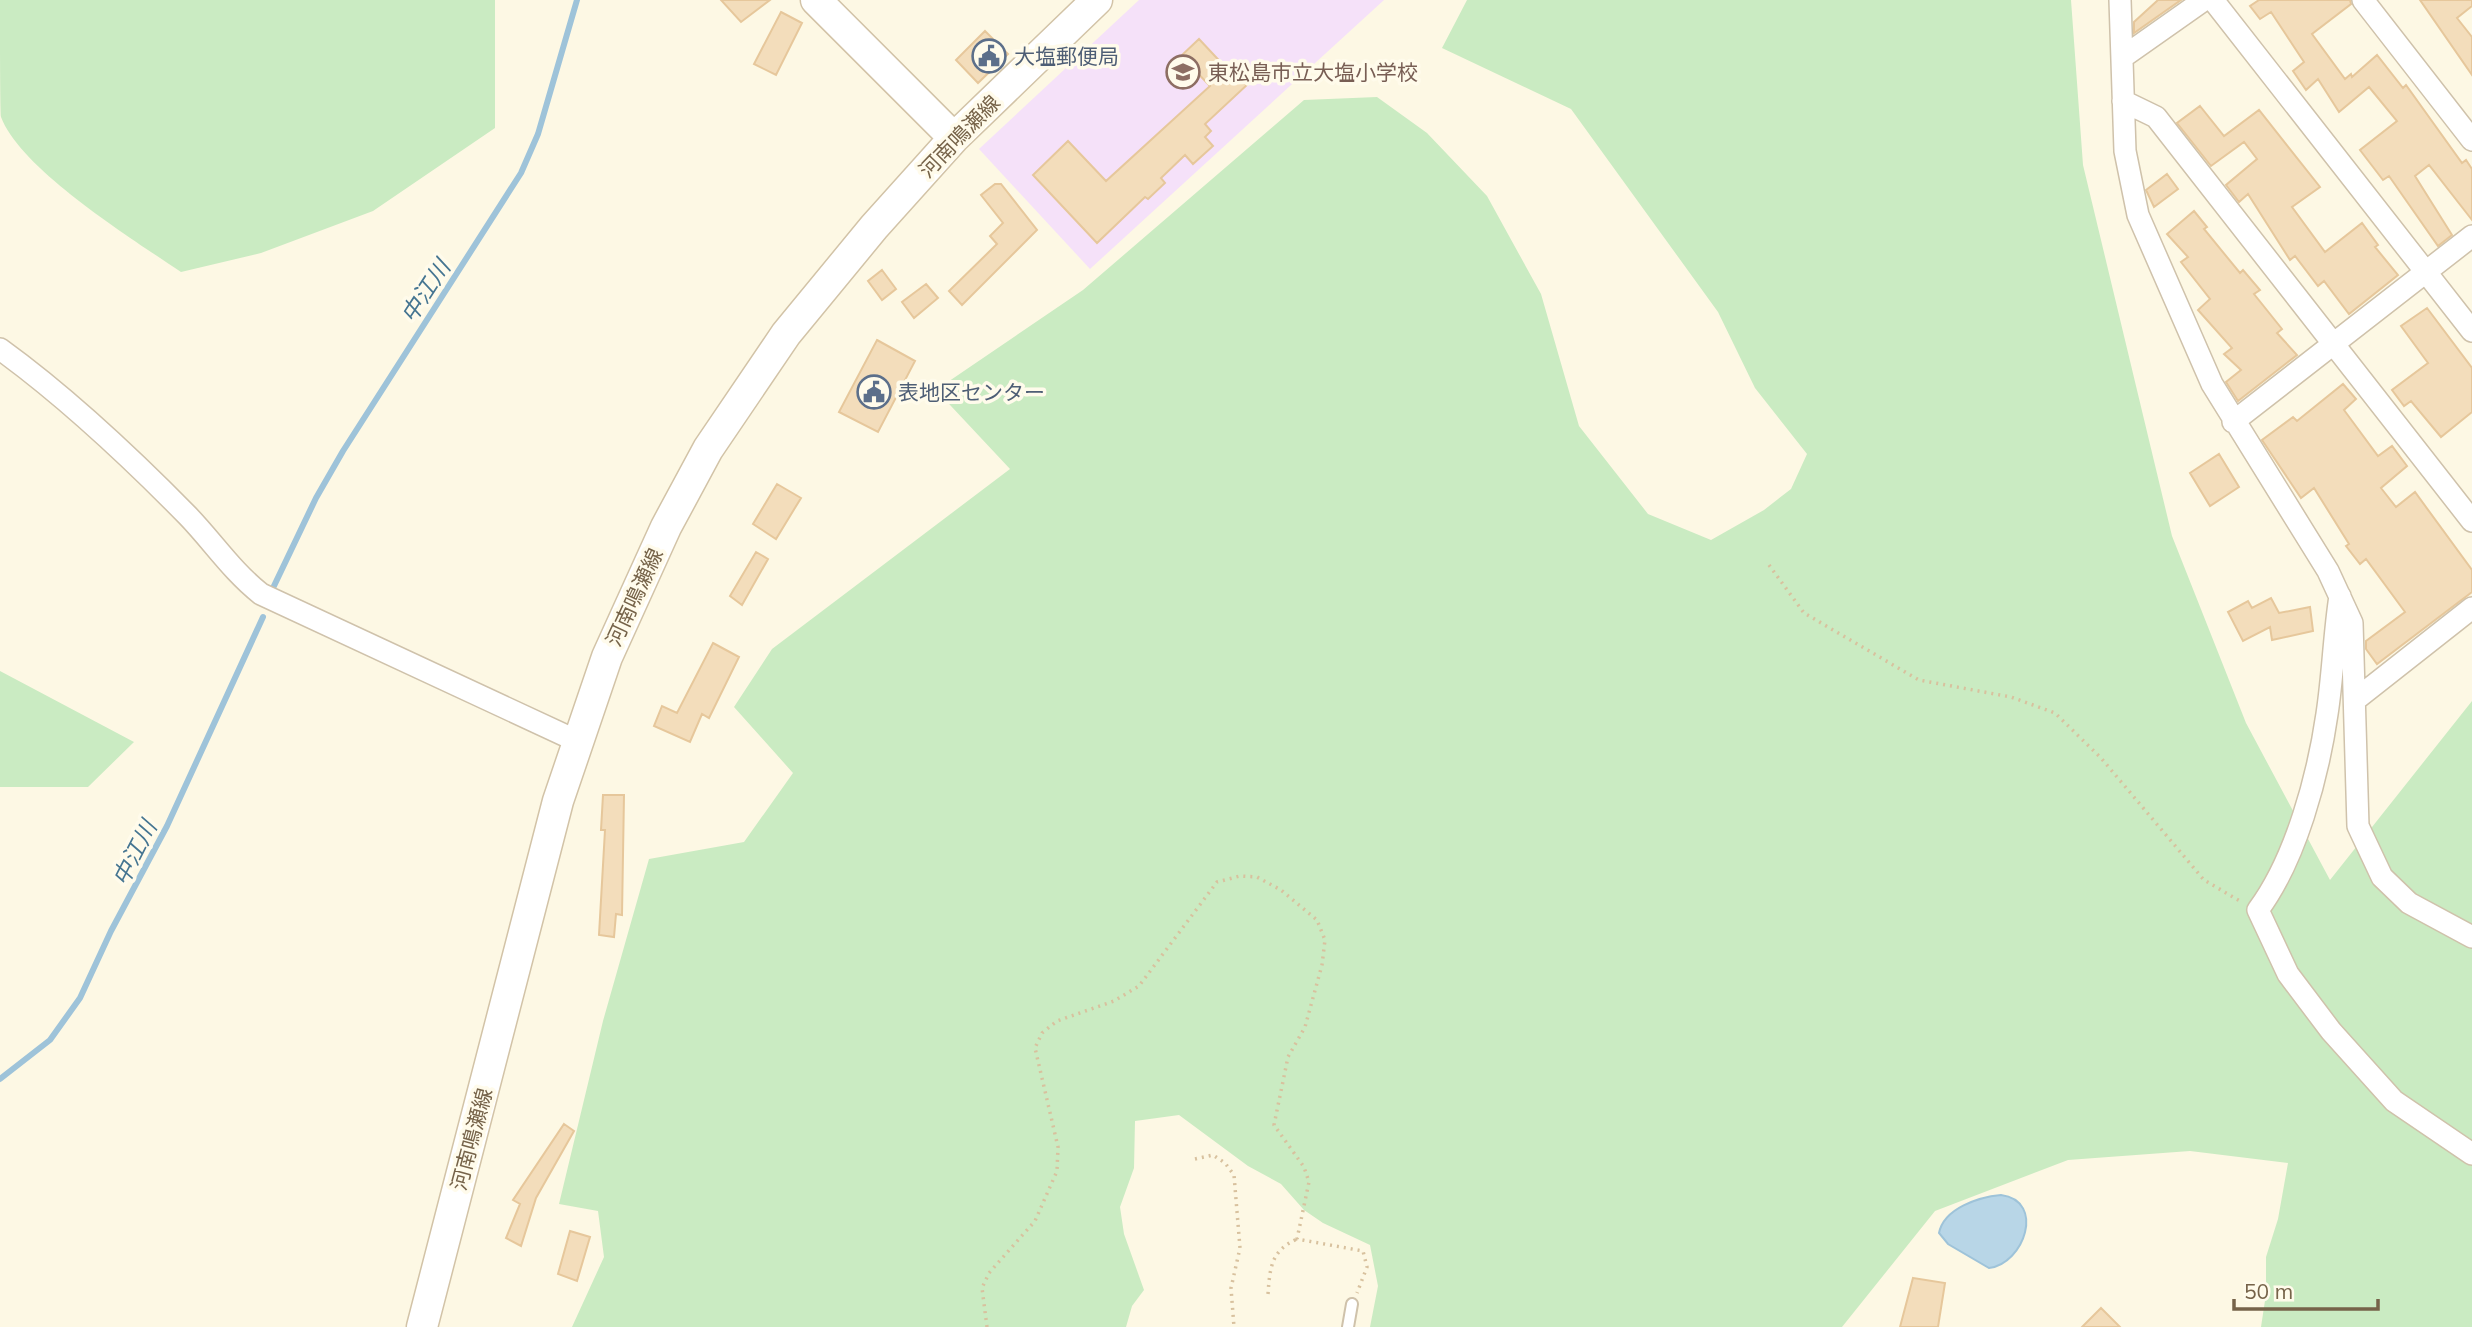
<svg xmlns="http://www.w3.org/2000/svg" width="2472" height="1327" font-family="Mulish,'Noto Sans JP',sans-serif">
<rect width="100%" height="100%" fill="#fdf8e4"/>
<!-- education -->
<path fill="#f5e1f9" d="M1139 0H1384L1090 269 979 149Z"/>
<!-- green -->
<path fill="#caebc2" d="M0 0H495V128L373 211 261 253 181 272C134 240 21 170 1 117 0 103 0 21 0 0Z
M1467 0H2071L2083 165 2172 536 2246 723 2330 880 2472 701V1327H2261L2266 1294V1257L2278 1219 2288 1163 2190 1151 2068 1160 1935 1211 1842 1327H1370L1378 1286 1370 1245 1323 1223 1304 1210 1281 1184 1248 1166 1179 1115 1135 1121 1134 1168 1120 1207 1124 1234 1144 1290 1132 1306 1126 1327H572L604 1257 598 1211 559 1204 603 1021 649 859 744 842 793 773 734 707 772 649 1010 469 936 390 1083 290 1304 100 1377 97 1427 133 1487 196 1541 294 1579 426 1648 514 1711 540 1764 510 1791 489 1807 454 1755 388 1718 312 1571 109 1442 48Z
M0 671 134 742 88 787H0Z"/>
<!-- water -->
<path fill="#b8d6e7" stroke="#9ec3d9" stroke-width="2" d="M2001 1195C2046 1201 2024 1264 1989 1268L1948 1244 1939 1233C1944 1208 1979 1197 2001 1195Z"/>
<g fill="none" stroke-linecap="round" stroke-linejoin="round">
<!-- stream -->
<path stroke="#9ec3d9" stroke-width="6" d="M273 588 316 498 343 451 521 173 538 134 577 0
M0 1079 50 1040 80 998 111 931 167 826 263 617"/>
</g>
<!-- building -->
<path fill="#f3ddbb" stroke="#e6c79b" stroke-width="2" d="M721 0H770L741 22Z
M2158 0H2181L2134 33V22Z
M2259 0H2350L2351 4 2312 34 2345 79 2351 74 2352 77 2377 55 2403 88 2406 85 2462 163 2466 160 2472 169V220L2429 165 2415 176 2452 235 2438 246 2389 176 2383 180 2360 150 2397 121 2369 87 2339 112 2318 79 2306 90 2293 71 2304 62 2271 12 2260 19 2250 6Z
M2420 0H2472V6L2457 18 2472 37V75Z
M781 12 802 23 776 75 754 64Z
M985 31 1008 54 978 83 956 60Z
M1199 39 1228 70 1232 66 1249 83 1205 124 1211 131 1205 137 1213 146 1193 164 1185 155 1161 178 1165 183 1148 199 1145 197 1097 243 1033 175 1068 141 1106 181 1210 86 1181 56Z
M2200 106 2224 136 2259 110 2320 187 2292 207 2325 252 2362 223 2378 245 2375 247 2398 275 2349 314 2324 281 2318 286 2295 256 2290 260 2248 194 2239 202 2226 185 2257 159 2244 142 2211 166 2177 123Z
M2167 174 2178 189 2154 207 2146 190Z
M995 184H1001L1037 230 962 305 949 291 997 244 990 236 1003 223 981 195Z
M2194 211 2207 227 2204 229 2240 273 2243 270 2260 290 2254 294 2282 329 2277 333 2297 355 2238 401 2226 382 2241 370 2224 354 2232 348 2198 310 2210 299 2181 262 2188 257 2167 234Z
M882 270 896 289 882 300 868 281Z
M926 284 938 298 914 318 902 302Z
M2427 308 2472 368V412L2441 437 2411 401 2404 406 2392 390 2428 363 2401 326Z
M877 340 915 361 878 432 839 412Z
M2343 384 2356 399 2344 410 2378 456 2392 446 2407 466 2381 488 2396 507 2415 492 2472 570V592L2377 664 2366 649V641L2405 612 2366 559 2360 564 2346 546 2349 544 2314 488 2301 498 2262 440 2293 417 2297 421Z
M2219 454 2239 487 2210 506 2190 473Z
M777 484 801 498 776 539 753 524Z
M756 552 768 559 742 605 730 596Z
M2271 598 2279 613 2310 607 2313 631 2272 640 2270 627 2243 641 2228 612 2248 601 2252 608Z
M713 643 739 657 709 718 702 714 690 742 654 726 662 706 677 713Z
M603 795H624L622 915 616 914 614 937 599 935 605 830H601Z
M564 1124 574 1131 536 1198 521 1246 506 1238 520 1204 513 1200Z
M570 1231 590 1237 577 1281 558 1274Z
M1913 1278 1945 1283 1938 1327H1900Z
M2101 1308 2120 1327H2082Z"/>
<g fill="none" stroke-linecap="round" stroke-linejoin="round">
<defs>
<path id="lane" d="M1348 1327 1352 1304"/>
<path id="street" d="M2120 0 2125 151 2138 215 2212 384 2328 571 2352 623 2358 826 2382 877 2409 903 2472 937
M2213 0 2472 331
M2363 0 2472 140
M2123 57 2204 0
M2123 101 2156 117 2472 521
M0 349C65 396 132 459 188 516 213 542 232 571 261 594L577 741
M2233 422 2472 236
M2340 596C2334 635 2333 675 2327 714 2318 776 2296 859 2258 910L2288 974 2331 1031 2394 1101 2472 1154
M2355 700 2472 608"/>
<path id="secondary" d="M816 0 954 138
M422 1327 558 801 607 657 666 527 708 449 786 334 874 227 954 138 1097 0"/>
</defs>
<!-- lane casing -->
<use href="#lane" stroke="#cfc2ab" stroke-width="14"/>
<!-- street casing -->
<use href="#street" stroke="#cfc2ab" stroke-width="24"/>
<!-- secondary casing -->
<use href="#secondary" stroke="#d2c3a7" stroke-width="33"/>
<!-- path -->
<path stroke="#d8c19e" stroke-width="3.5" stroke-dasharray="2 5" stroke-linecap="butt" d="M1769 565 1804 613 1919 680 2011 697 2055 713 2101 758 2204 880 2240 901
M1195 1159 1213 1155 1225 1163 1234 1175 1240 1248 1231 1288 1234 1327
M1268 1294C1270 1267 1271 1251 1297 1239
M987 1327 982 1288 989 1273 1035 1221 1057 1171 1058 1147 1035 1048 1042 1033 1057 1021 1114 1001 1139 986 1217 882 1240 876 1257 877 1281 890 1317 920 1325 940 1322 965 1305 1027 1288 1057 1274 1125 1304 1167 1309 1182 1297 1239 1363 1251 1367 1267 1357 1293"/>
<!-- lane -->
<use href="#lane" stroke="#fff" stroke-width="10"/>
<!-- street -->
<use href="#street" stroke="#fff" stroke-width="21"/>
<!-- secondary -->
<use href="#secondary" stroke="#fff" stroke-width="30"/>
</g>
<!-- icons -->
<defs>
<symbol id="civic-ring" viewBox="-11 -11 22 22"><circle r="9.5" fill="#fffbeb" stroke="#5c6f8a" stroke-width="1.5"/><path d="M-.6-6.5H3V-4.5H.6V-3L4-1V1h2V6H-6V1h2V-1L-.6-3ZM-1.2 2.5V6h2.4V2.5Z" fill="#5c6f8a"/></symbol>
<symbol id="school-ring" viewBox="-11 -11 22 22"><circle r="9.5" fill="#fffbeb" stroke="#8d6e63" stroke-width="1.5"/><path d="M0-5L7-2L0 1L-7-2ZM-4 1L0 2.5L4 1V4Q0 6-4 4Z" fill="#8d6e63"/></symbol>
</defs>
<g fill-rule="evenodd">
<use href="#civic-ring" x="970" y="37" width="38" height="38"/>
<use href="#school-ring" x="1164" y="53" width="38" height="38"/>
<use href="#civic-ring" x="855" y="373" width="38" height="38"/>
</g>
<g text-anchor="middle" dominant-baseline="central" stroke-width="7" stroke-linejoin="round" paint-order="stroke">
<!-- service labels -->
<g font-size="21" fill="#4e5e75" stroke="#fffbeb" text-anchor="start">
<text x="1014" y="56">大塩郵便局</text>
<text x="898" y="392">表地区センター</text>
</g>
<!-- education labels -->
<g font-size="21" fill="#785e54" stroke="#fffbeb" text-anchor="start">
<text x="1208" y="72">東松島市立大塩小学校</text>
</g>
<!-- street labels -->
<g font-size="21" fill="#766349" stroke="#fffbeb">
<text transform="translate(959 136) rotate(-46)">河南鳴瀬線</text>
<text transform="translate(634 597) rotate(-65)">河南鳴瀬線</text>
<text transform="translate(471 1139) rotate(-75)">河南鳴瀬線</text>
</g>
<!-- water labels -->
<g font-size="23" font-style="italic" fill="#457591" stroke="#fffbeb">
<text transform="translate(425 291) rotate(-57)">中江川</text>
<text transform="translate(134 853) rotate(-63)">中江川</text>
</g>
</g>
<!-- scale -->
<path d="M2234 1299v10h144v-10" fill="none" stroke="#766349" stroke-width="3.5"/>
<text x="2244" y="1299" font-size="21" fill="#766349" stroke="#fffbeb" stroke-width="5" paint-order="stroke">50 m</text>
</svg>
